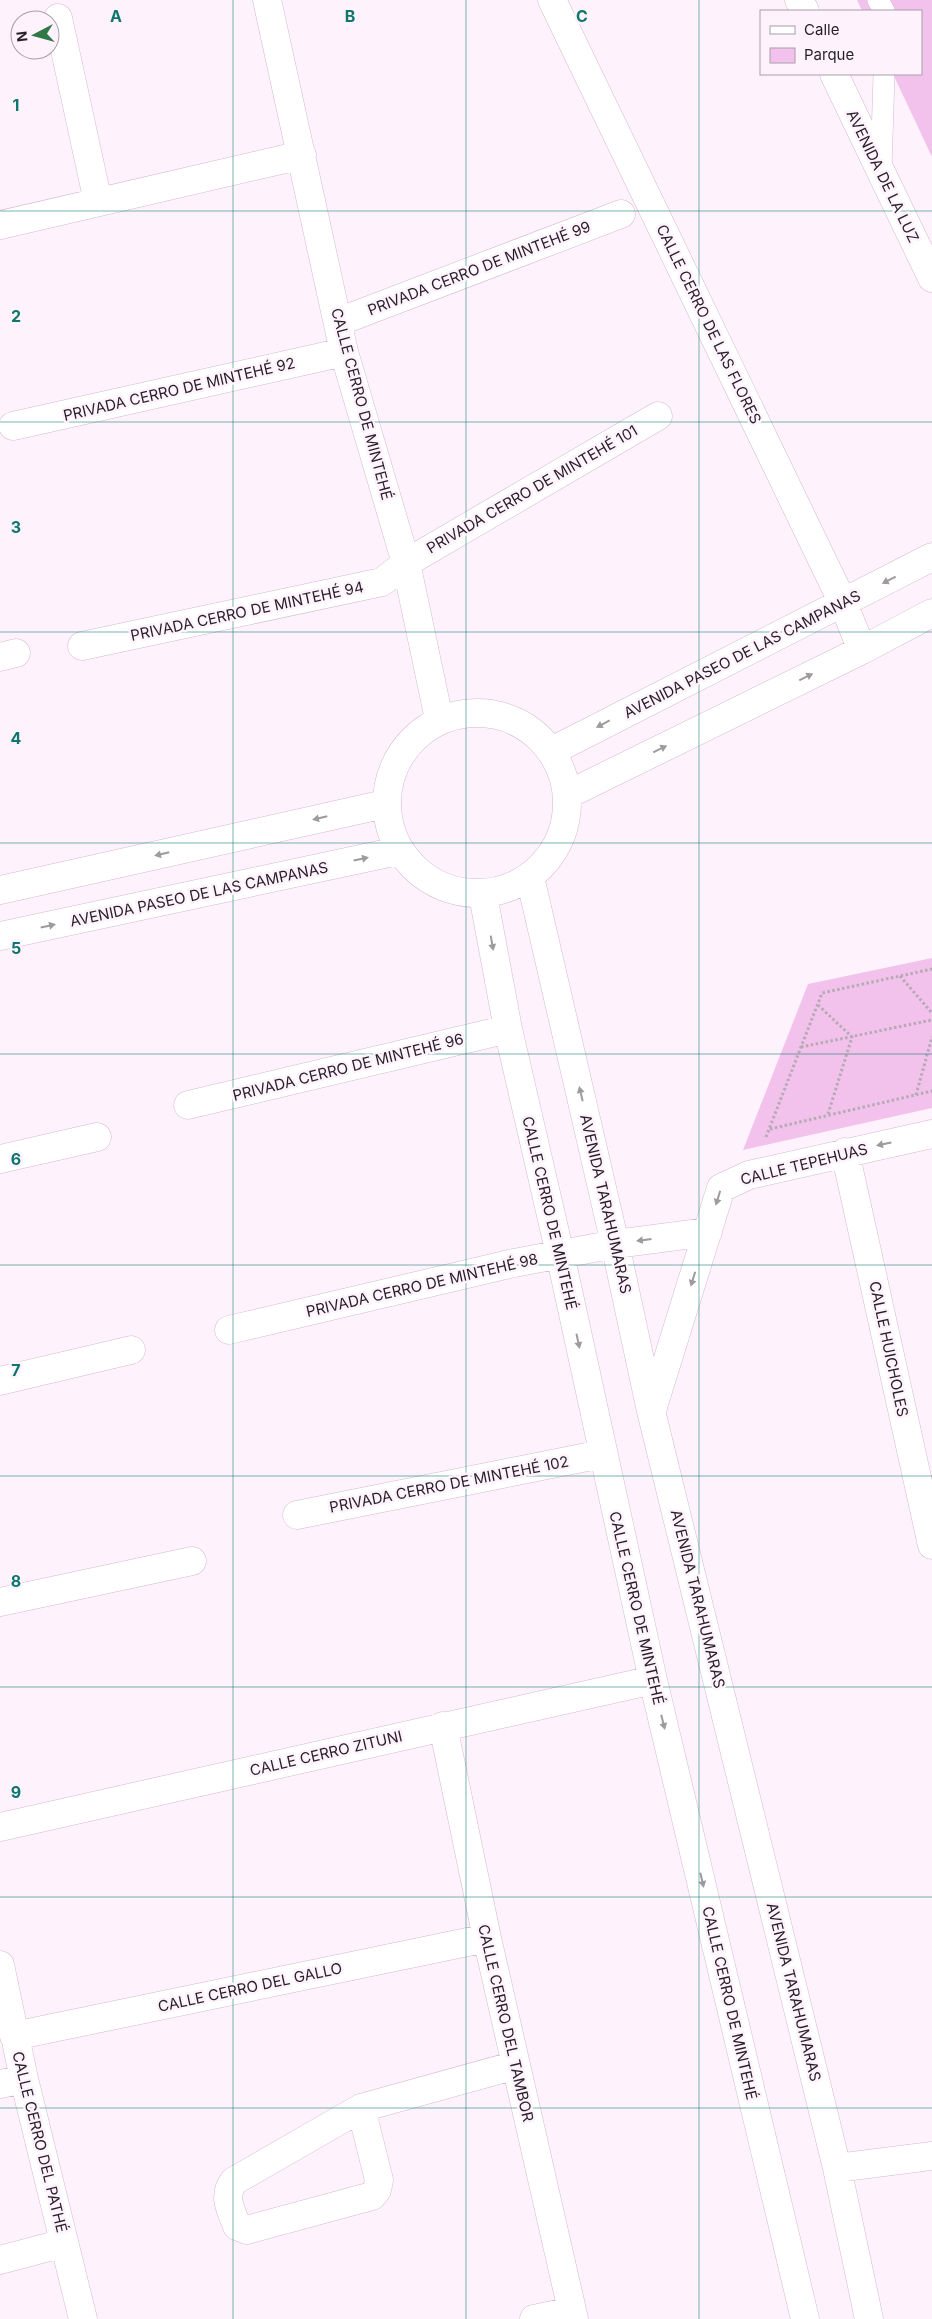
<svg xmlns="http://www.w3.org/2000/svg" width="932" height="2319" font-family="Inter,sans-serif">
<rect width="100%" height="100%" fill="#fef3fc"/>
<!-- green -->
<path fill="#f2c2ec" d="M857 0H932V157L893 74H921V11H862Z
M932 958V1108L743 1150 808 984Z"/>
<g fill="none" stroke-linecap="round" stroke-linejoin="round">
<defs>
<path id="service" d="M878 0 884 11
M881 171 884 74"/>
<path id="minor" d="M267 0 344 352 406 563 439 719
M552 0 843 603 862 650
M58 18 98 202
M0 225 302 155
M338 322 621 214
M13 426 344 352
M82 646 382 582 406 563 658 416
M0 657 16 653
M387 803a90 90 0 1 1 180 0a90 90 0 1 1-180 0Z
M552 751 932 557
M569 794 862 650 932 613
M530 877 615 1244 651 1411 837 2168 869 2319
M0 890 385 804
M483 895 508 1029 560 1254 653 1680 805 2319
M0 936 398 851
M188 1105 508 1029
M845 1152 932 1545
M0 1159 97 1137
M229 1330 514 1263 615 1244 708 1232
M0 1381 131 1350
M652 1410 721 1188 749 1175 932 1134
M297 1515 602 1454
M0 1602 192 1561
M443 1726 487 1938 574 2319
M0 1827 653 1680
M0 1965 24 2079 83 2319
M14 2036 487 1938
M0 2084 24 2079
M361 2108 379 2180 377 2190 372 2196 247 2230 237 2226C231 2210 222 2196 234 2181L361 2108 516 2065
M837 2168 932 2156
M0 2260 64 2243
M534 2319 572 2311"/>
<path id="secondary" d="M799 0 805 11
M834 74 932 278"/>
</defs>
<!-- service casing -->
<use href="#service" stroke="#d4b8d0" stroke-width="22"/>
<!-- minor casing -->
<use href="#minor" stroke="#d4b8d0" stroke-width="29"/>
<!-- secondary casing -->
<use href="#secondary" stroke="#d4b8d0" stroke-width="29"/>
<!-- path -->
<path stroke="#b6abb4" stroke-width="3" stroke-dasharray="2.5 2.5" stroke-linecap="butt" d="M900 976 932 1013
M818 1005 852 1037 828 1114
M801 1047 932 1020
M916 1095 932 1037
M770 1129 932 1091
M766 1137 822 993 932 969"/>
<!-- service -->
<use href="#service" stroke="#fff" stroke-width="21"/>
<!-- minor -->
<use href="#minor" stroke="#fff" stroke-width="28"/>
<!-- secondary -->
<use href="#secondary" stroke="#fff" stroke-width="28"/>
</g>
<!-- one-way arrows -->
<defs><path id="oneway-solid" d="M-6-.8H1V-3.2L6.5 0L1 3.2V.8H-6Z" transform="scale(1.25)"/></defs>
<g fill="#9e9a9e">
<use href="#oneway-solid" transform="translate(889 580) rotate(153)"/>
<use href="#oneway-solid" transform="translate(806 677) rotate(-26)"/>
<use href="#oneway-solid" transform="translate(603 724) rotate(152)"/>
<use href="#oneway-solid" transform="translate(660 749) rotate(-26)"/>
<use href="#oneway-solid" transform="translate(320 818) rotate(167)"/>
<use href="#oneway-solid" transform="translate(162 854) rotate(167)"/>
<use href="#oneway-solid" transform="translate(361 859) rotate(-12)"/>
<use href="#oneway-solid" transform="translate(48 926) rotate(-12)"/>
<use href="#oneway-solid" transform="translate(492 943) rotate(80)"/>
<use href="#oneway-solid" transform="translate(581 1094) rotate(-103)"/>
<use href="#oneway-solid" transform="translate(884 1144) rotate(168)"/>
<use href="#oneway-solid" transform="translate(718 1198) rotate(107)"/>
<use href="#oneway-solid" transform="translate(644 1240) rotate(173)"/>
<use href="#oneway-solid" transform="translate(693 1279) rotate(107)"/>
<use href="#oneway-solid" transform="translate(578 1341) rotate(78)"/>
<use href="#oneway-solid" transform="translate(663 1722) rotate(76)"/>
<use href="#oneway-solid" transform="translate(702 1880) rotate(77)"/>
</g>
<!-- grid -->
<path fill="none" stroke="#0f766e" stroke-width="1" stroke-opacity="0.55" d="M233 0V2319M466 0V2319M699 0V2319M0 211H932M0 422H932M0 632H932M0 843H932M0 1054H932M0 1265H932M0 1476H932M0 1687H932M0 1897H932M0 2108H932"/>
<g text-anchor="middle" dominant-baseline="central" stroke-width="5" stroke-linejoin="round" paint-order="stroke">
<!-- street labels -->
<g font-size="15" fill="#281e27" stroke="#fef3fc">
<text transform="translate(883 176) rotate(64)">AVENIDA DE LA LUZ</text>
<text transform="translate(479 268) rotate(-21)">PRIVADA CERRO DE MINTEHÉ 99</text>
<text transform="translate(709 324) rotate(64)">CALLE CERRO DE LAS FLORES</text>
<text transform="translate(179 389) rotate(-13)">PRIVADA CERRO DE MINTEHÉ 92</text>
<text transform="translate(362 404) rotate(75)">CALLE CERRO DE MINTEHÉ</text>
<text transform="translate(532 489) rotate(-30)">PRIVADA CERRO DE MINTEHÉ 101</text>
<text transform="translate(247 611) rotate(-12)">PRIVADA CERRO DE MINTEHÉ 94</text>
<text transform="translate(742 654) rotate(-27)">AVENIDA PASEO DE LAS CAMPANAS</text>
<text transform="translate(199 894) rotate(-12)">AVENIDA PASEO DE LAS CAMPANAS</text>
<text transform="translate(348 1067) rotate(-14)">PRIVADA CERRO DE MINTEHÉ 96</text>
<text transform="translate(804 1164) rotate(-14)">CALLE TEPEHUAS</text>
<text transform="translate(606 1204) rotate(77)">AVENIDA TARAHUMARAS</text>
<text transform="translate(550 1213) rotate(77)">CALLE CERRO DE MINTEHÉ</text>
<text transform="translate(422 1285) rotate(-13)">PRIVADA CERRO DE MINTEHÉ 98</text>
<text transform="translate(889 1349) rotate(78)">CALLE HUICHOLES</text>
<text transform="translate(449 1484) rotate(-11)">PRIVADA CERRO DE MINTEHÉ 102</text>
<text transform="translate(698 1599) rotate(76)">AVENIDA TARAHUMARAS</text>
<text transform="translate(637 1608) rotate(77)">CALLE CERRO DE MINTEHÉ</text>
<text transform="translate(326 1753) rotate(-13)">CALLE CERRO ZITUNI</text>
<text transform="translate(250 1987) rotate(-12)">CALLE CERRO DEL GALLO</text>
<text transform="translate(794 1992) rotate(76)">AVENIDA TARAHUMARAS</text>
<text transform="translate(730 2003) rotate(77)">CALLE CERRO DE MINTEHÉ</text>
<text transform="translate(506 2023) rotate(77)">CALLE CERRO DEL TAMBOR</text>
<text transform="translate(40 2142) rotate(76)">CALLE CERRO DEL PATHÉ</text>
</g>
</g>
<g font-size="16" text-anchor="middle" font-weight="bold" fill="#0f766e" stroke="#fef3fc" stroke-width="5" stroke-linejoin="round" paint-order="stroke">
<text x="116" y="22">A</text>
<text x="350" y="22">B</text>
<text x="582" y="22">C</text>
<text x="16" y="111">1</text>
<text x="16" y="322">2</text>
<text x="16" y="533">3</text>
<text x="16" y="744">4</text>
<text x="16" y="954">5</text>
<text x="16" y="1165">6</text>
<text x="16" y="1376">7</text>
<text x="16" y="1587">8</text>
<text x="16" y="1798">9</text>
</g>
<!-- legend -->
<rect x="760" y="10" width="162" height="65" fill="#fef3fc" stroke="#a89ea7"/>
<rect x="770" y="26" width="25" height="8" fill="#ffffff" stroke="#a89ea7"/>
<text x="804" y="35" font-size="15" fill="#281e27">Calle</text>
<rect x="770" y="48" width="25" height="15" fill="#f2c2ec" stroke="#a89ea7"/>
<text x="804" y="60" font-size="15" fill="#281e27">Parque</text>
<!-- north arrow -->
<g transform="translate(35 35) rotate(264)"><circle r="24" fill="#fef3fc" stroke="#a89ea7"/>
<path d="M0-4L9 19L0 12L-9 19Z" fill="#307845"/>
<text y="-8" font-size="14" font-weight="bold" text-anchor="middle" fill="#281e27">N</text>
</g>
</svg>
